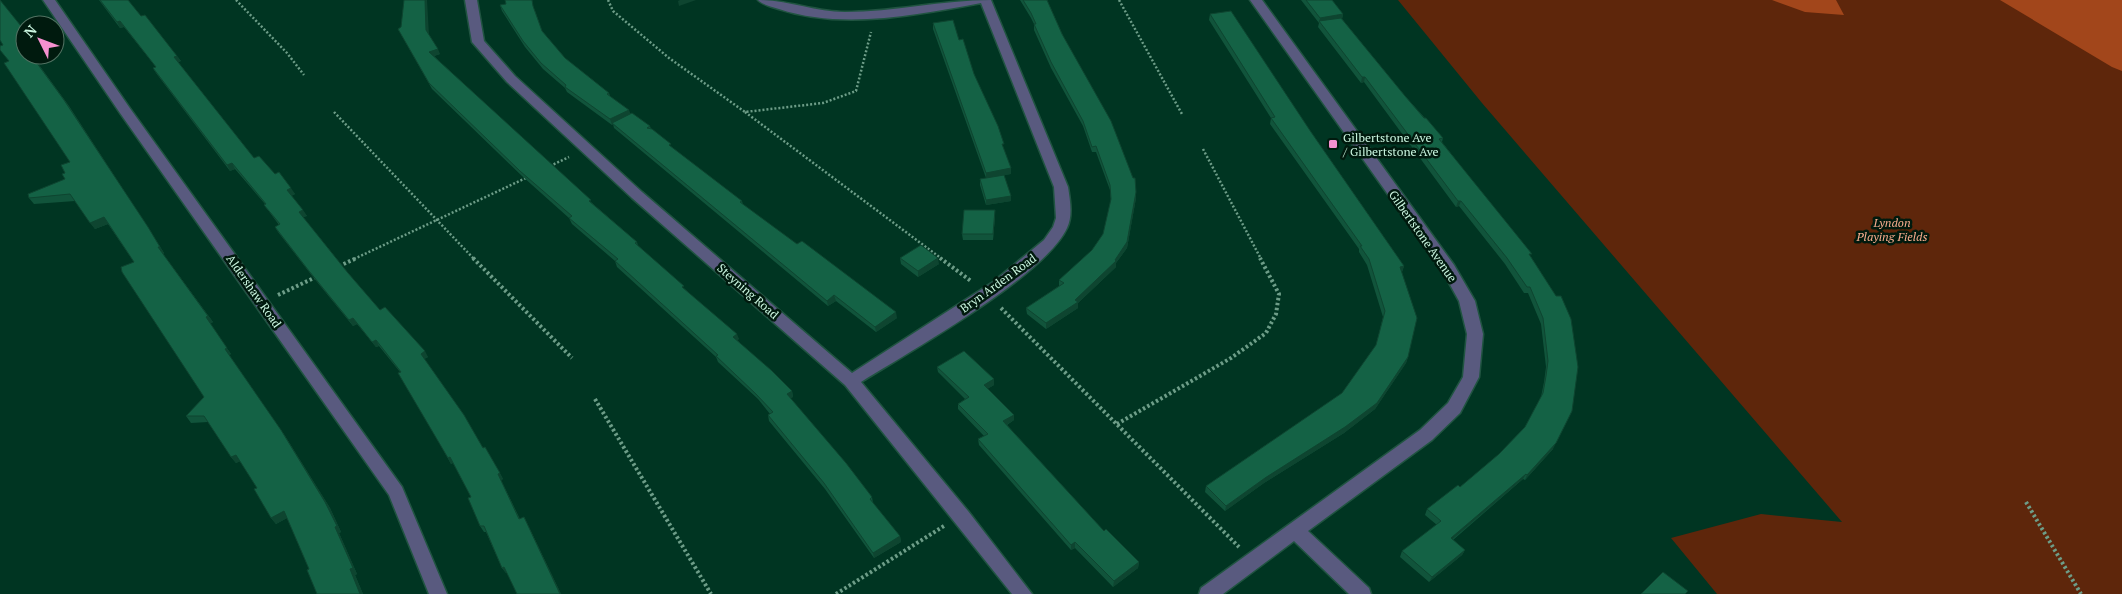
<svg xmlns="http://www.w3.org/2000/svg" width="2122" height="594" font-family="'PT Serif',serif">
<rect width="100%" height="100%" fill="#003522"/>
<!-- green -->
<path fill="#5e260b" d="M1398 0H2122V594H1717L1671 538 1761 514 1842 522 1482 103Z"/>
<!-- forest -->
<path fill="#a2461b" d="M1772 0H1836L1844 15 1805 12Z
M2000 0H2122V71L2112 67Z"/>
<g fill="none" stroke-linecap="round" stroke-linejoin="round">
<defs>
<path id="minor" d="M43 0H55L129 107 402 487 447 594H429L389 495 120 113Z
M465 0H477L484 41 515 76 642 192 852 373 993 282 1044 240 1053 227 1056 218 1054 187 981 3C917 15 842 30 779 9 772 7 763 5 758 0 788 0 815 12 845 12 894 12 942 0 991 0L1068 187C1070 200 1073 216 1067 228 1045 276 909 352 861 382L968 511 1032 594H1012L845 385 632 198 507 82 472 42Z
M1250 0H1262L1454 265 1475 301 1483 334 1479 377 1460 413 1432 440 1308 531 1369 588 1371 594H1349L1294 541 1223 594H1199L1201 588 1420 430 1448 403 1463 377 1467 334 1459 301 1443 272Z"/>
</defs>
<!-- minor casing -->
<use href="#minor" stroke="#205441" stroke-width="3"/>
<!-- path-far1 -->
<path stroke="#6d9d88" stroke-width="2.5" stroke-dasharray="2 2" stroke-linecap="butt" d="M236 0 287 53 304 75
M608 0 613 11 669 58 745 112 823 103 856 91 871 32
M1119 0 1182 114
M334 112 474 259
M745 112 942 259
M1203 149 1261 259
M550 166 569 157
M354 259 528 177"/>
<!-- path -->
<path stroke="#6d9d88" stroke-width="4" stroke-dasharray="2.5 2.5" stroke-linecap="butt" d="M473 258 572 358
M940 258 971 281
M339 266 357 258
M278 295 316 277
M1001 308 1239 547
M595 399 711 594
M1117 424 1231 358 1266 333 1276 314 1279 294 1260 258
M2026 502 2081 594
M836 594 944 526"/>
<!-- minor -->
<use href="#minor" fill="#595a7f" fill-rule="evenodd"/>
</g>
<!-- wall -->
<path fill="#11543b" d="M99 0H128L141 16 177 56 181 61 178 62 254 158 275 174 295 194 291 196 307 216 303 217 348 273 380 310 428 357 424 359 483 448 485 447 503 479 501 480 520 519 524 517 527 523 561 594H517L507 573H506L502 568 486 532H484L480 526 471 497 453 463 451 464 400 372 379 346 376 347 357 324 353 326 313 277 278 232 275 227 279 225 268 210 264 205 265 204 235 169 230 171 156 73 153 68 156 67 124 27 120 28Z
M1020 0H1047L1136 198 1127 248 1116 263V267L1078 303V308L1046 329 1027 314 1026 308 1059 286V280L1092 250 1103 234 1111 201 1110 190 1096 152H1092L1083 126 1051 68 1034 30V24L1031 18Z
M1301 0H1332L1343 14 1342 19 1405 96 1443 138 1442 142 1531 257 1556 296 1553 449 1525 480 1523 479 1453 540 1465 550 1462 555 1429 582 1400 557 1402 551 1437 525 1425 515 1427 509 1460 487 1499 454 1525 427 1541 397 1544 382 1546 367 1541 324 1528 293H1524L1505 264 1459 206 1456 207 1364 82 1361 83 1318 27 1319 23Z
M500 5 535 11 542 31 565 58 609 93 610 96 630 114 650 126 651 129 672 148 742 201 743 205 897 318 876 332 836 301 828 306 614 128 613 124 612 125 567 92 565 88 543 69 525 47 502 11Z
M1210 14 1311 132 1404 266 1402 272 1408 357 1406 363 1375 409 1344 433 1264 483 1225 511 1205 492 1206 486 1342 393 1376 346 1383 317 1367 265 1359 252V249L1270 124 1271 118 1209 20Z
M933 23 959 40 974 74 1004 150 1011 168V174L1004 175 1011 196V201L986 205 980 185V179L986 178 933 29Z
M398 29 440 54 434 56 592 203 637 242 638 246 739 339 737 340 792 391 793 397 790 398 872 497 873 503 900 536 901 542 874 558 825 489 769 421 768 415 770 414 758 399 718 362 716 357 617 267 615 261 572 224 569 218 522 176 432 89Z
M25 55 38 57 34 58 69 106 152 234 164 253 163 254 213 322 210 324 231 354 229 355 285 436 330 508 341 532 339 533 357 574 355 575 363 594H317L309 569 287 518 276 524 271 518 257 488 240 461 236 463 231 457 208 422 191 423 186 416 204 397 134 262 108 224 95 229 75 201 34 204 29 198 65 179V173L70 162 8 61Z
M995 216 993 240H963L962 234Z
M900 258 939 264 918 277 901 264Z
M937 367 994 385 987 389 1014 420 1007 425 1104 531 1139 562 1138 568 1113 587 1075 548 1071 550 979 445 978 439 984 436 958 409V404L965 399 938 372Z"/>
<!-- shaded-wall -->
<path fill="#0e4530" d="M425 0H427L429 35 426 30Z
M680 0H696L679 6 678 1Z
M1343 14 1342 20 1319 21V23L1320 18Z
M120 21 124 27 120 28 117 22Z
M438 49 440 54 431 57 429 52Z
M31 55H37L38 57 34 58Z
M177 56 181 61 178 62 174 57Z
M1362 77H1365L1364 82 1361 83Z
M64 100 152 234 164 253 163 254 213 322 210 324 231 354 229 355 285 436 330 508 341 532 339 533 357 574 355 575 363 594H360L225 349 158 247Z
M629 110 631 115 612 123 613 124 612 125 610 119Z
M232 163 235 169 230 171 227 165Z
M1011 168V174L986 178V173Z
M291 188 295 194 291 196 287 190Z
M1136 192V198L1127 248 1116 263V267L1078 303V308L1046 329V323L1075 300 1115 260Z
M1011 196V201L986 205V200Z
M1458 201H1461L1459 206 1456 207Z
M303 210 307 216 303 217 299 212Z
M995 210V216L993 240V234Z
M104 217 108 224 95 229 90 223Z
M938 258 939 264 918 277V271Z
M1404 266 1402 272H1398L1400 267Z
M834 295 836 301 828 306 827 301Z
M896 312 897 318 876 332 875 327Z
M353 318 357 324 353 326 349 320Z
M737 334 739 339 734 342 733 337Z
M376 340 379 346 376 347 372 342Z
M425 351 428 357 424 359 421 354Z
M1408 357 1406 363 1375 409 1344 433 1264 483 1225 511 1226 506 1265 478Z
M994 379V385L984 391V385Z
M792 391 793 397 788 400 787 394Z
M1572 411 1553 449 1525 480 1527 475Z
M1014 415V420L1003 427V421Z
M236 455 241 461 236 463 231 457Z
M450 457 453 463 451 464 448 458Z
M500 473 503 479 501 480 523 525 498 474Z
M1526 474 1523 479 1448 543 1451 538Z
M284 511 289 517 276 524 271 518Z
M524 517 527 523 561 594H560Z
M900 536 901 542 874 558 873 553Z
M1075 542V548L1071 550V545Z
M1465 550 1462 555 1429 582 1432 577Z
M1139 562 1138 568 1113 587 1114 581Z
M504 567 508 572 506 573 502 568Z"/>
<!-- building -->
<path fill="#146245" stroke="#0e4530" d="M0 0 25 31V34L21 35 25 40V55H31L64 100 148 227 160 247H158L208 316 206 317 227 348 225 349 281 430 325 502 337 526 335 527 353 568 350 569 360 594H317L307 570 309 569 284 511 271 518 254 489 257 488 236 455 231 457 204 416H186L204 397 122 272 121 267 134 262 104 217 90 223 70 194 29 198 28 194 65 179 62 174 65 173 61 165 70 162 4 63 9 61 0 50V46L3 45 0 40Z
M100 0H128L141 16 145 15 177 56 174 57 254 158 259 156 275 174 279 172 291 188 287 190 303 210 299 212 348 273 380 310 385 307 425 351 421 354 464 415 483 448 485 447 500 473 498 474 519 519 524 517 560 594H517L504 567 502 568 484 526H480L468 498 471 497 450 457 448 458 398 373 401 372 376 340 372 342 353 318 349 320 309 271 275 227 280 224 264 205 266 204 232 163 227 165 153 68 156 67 120 21 117 22Z
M404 0H425L426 30 438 49 429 52 591 200 589 201 637 242 635 243 684 286 682 287 737 334 733 337 771 370 792 391 787 394 846 463 872 497 870 499 900 536 873 553 824 483 768 415 773 412 756 394 716 356 718 355 615 261 618 259 569 218 572 216 520 171 429 83 398 29 401 27Z
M505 0H532L533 6 542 31 565 58 609 93 607 94 629 110 610 119 565 87 566 85 541 63 523 41 500 5 506 4Z
M1023 0H1047L1062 34 1111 121 1133 178H1135L1136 192 1127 242 1115 260 1116 261 1075 300 1078 302 1046 323 1026 308 1064 283 1059 280 1092 250 1103 234 1111 199 1110 185 1096 146 1092 147 1083 121 1051 62 1034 24H1036L1031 13Z
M1306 0H1332L1343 14 1320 18Z
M1231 11 1311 132 1404 266 1400 267 1417 318 1408 357 1377 403 1345 427 1265 478 1226 506 1206 486 1342 393 1376 345 1385 311 1369 259 1360 246H1362L1271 118 1275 117 1210 14Z
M1341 18 1405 96 1424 118H1426L1443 138 1439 139 1532 254H1529L1556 296H1561L1571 319 1578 367 1572 411 1556 443 1527 475 1526 474 1451 538 1465 550 1432 577 1402 551 1441 521 1427 509 1458 485 1460 487 1499 454 1525 427 1543 393 1546 376 1548 361 1543 318 1530 287H1527L1507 258 1461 201H1458L1365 77H1362L1319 21Z
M953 20 959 40 963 39 974 74 998 126 1004 144H1002L1011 168 986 173 933 23Z
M632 113 650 126 647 128 652 129 671 144 669 145 742 201 740 202 797 244 802 241 896 312 875 327 834 295 827 301 612 123Z
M1004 175 1011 196 986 200 980 179Z
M964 210H995L993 234H962Z
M921 245 938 258 918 271 900 258Z
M964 351 994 379 984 385 1014 415 1003 421 1104 531 1106 529 1139 562 1114 581 1075 542 1071 545 978 439 988 434 958 404 969 397 937 367Z
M1663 572 1688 591 1685 594H1641Z"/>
<!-- markers -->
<rect fill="#f690d0" stroke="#001a0e" stroke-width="2" x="1328" y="139" width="10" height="10" rx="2.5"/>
<g text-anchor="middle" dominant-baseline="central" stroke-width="5" stroke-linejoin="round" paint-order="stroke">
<!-- poi labels -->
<g font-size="12" fill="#cbf7e1" stroke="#001a0e" text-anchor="start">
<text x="1343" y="137">Gilbertstone Ave<tspan x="1343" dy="14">/ Gilbertstone Ave</tspan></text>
</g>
<!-- park labels -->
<g font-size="12" font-style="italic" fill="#f8ad8f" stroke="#001a0e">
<text x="1892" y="222">Lyndon<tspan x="1892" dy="14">Playing Fields</tspan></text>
</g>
<!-- street labels -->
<g font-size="12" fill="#cbf7e1" stroke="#001a0e">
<text transform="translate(1423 236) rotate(55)">Gilbertstone Avenue</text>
<text transform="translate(998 283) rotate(-36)">Bryn Arden Road</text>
<text transform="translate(254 291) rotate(55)">Aldershaw Road</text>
<text transform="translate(748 291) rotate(41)">Steyning Road</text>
</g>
</g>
<!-- north arrow -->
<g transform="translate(40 40) rotate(312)"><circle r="24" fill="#001a0e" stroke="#517262"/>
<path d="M0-4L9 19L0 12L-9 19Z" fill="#f690d0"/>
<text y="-8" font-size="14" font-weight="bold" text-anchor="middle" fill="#cbf7e1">N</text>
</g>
</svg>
